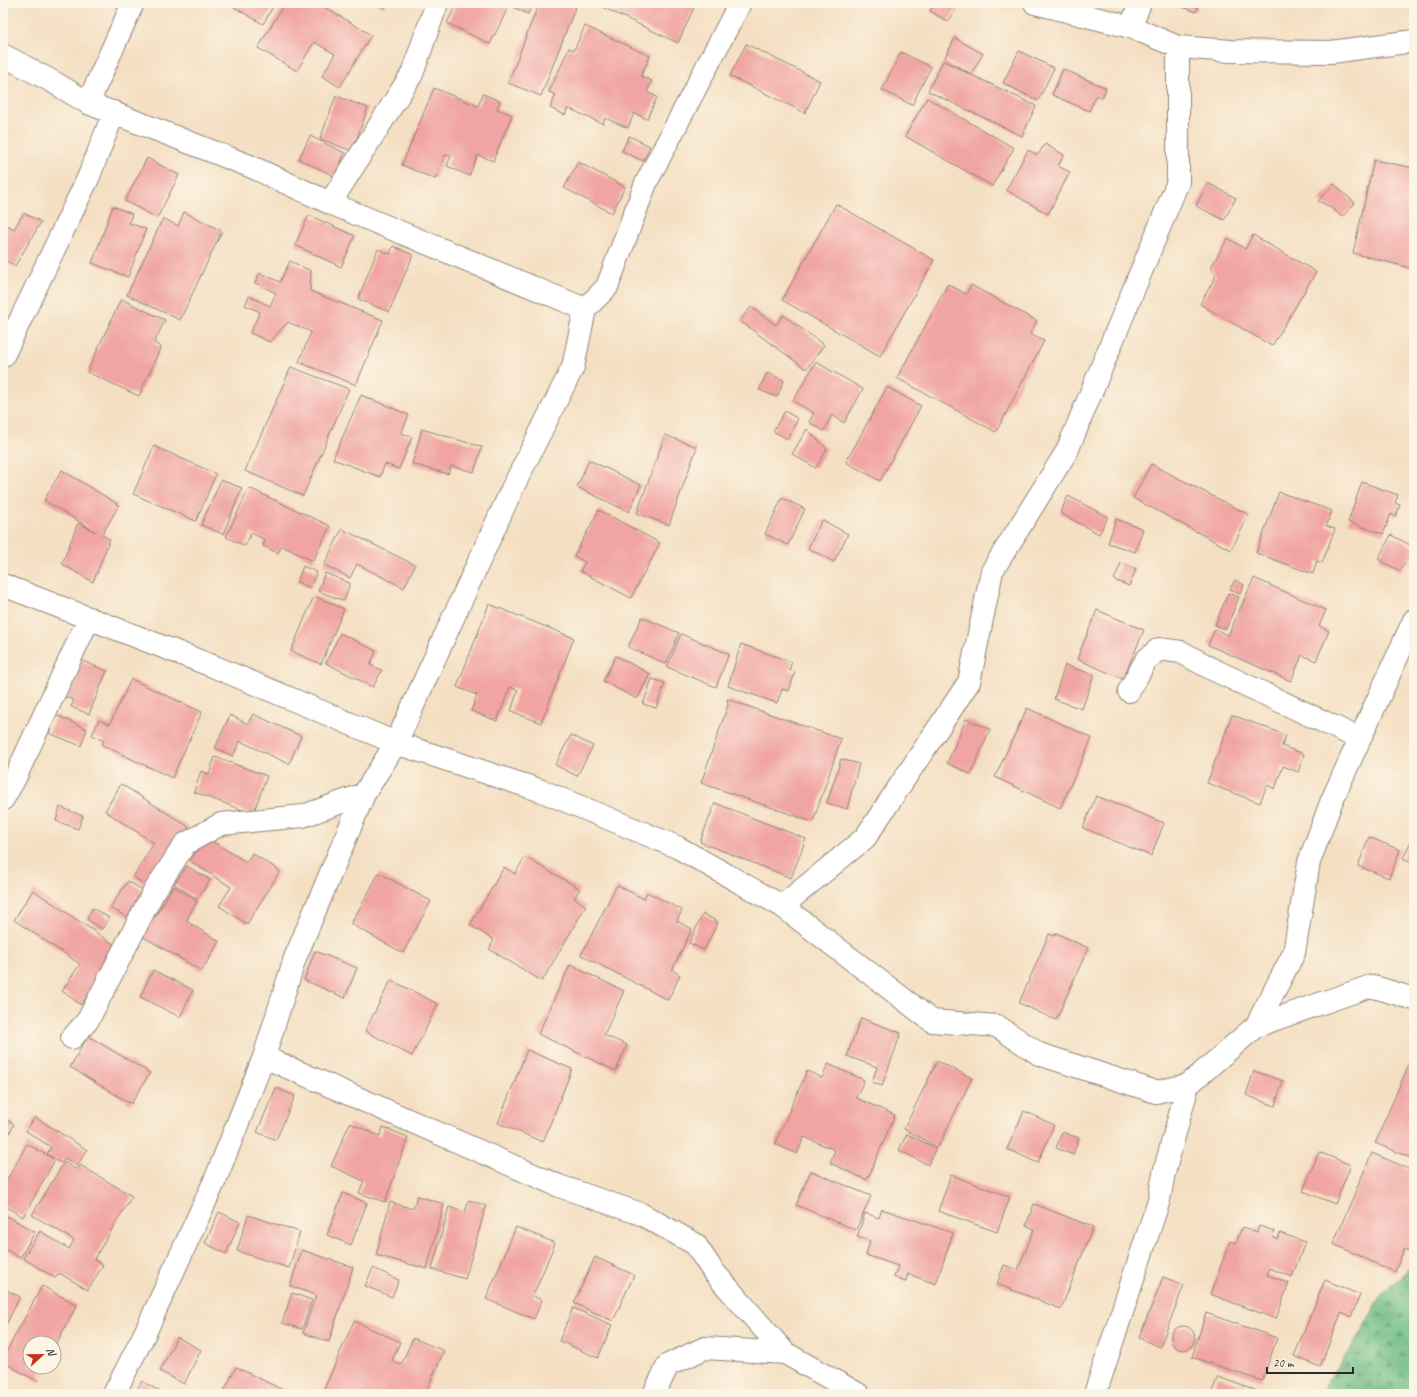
<svg xmlns="http://www.w3.org/2000/svg" width="1417" height="1397" font-family="Caveat,sans-serif">
<defs>
<pattern id="forest-firs" width="22" height="20" patternUnits="userSpaceOnUse"><rect width="22" height="20" fill="#71be86"/><path d="M5 1l3.5 6h-7zM16 11l3.5 6h-7z" fill="#5d9b6e"/></pattern>
</defs>
<rect width="100%" height="100%" fill="#fcf5e5"/>
<filter id="ink" filterUnits="userSpaceOnUse"><feTurbulence type="fractalNoise" baseFrequency=".025" numOctaves="2"/><feDisplacementMap in="SourceGraphic" scale="8" xChannelSelector="R" yChannelSelector="G"/><feConvolveMatrix kernelMatrix="1 2 1 2 8 2 1 2 1" color-interpolation-filters="sRGB"/></filter>
<filter id="wash" filterUnits="userSpaceOnUse"><feTurbulence type="fractalNoise" baseFrequency=".012" numOctaves="4" result="noise"/><feDisplacementMap in="SourceGraphic" scale="16" xChannelSelector="R" yChannelSelector="G"/><feGaussianBlur stdDeviation="0.9" result="paint"/><feColorMatrix in="noise" values="0 0 0 0 0 0 0 0 0 0 0 0 0 0 0 0 0 1.4 0 .05"/><feComposite in="paint" operator="in"/></filter>
<g filter="url(#wash)">
<rect width="100%" height="100%" fill="#f4dfc2"/>
<!-- forest -->
<path fill="url(#forest-firs)" stroke="#4e7458" d="M1414 1264V1394H1326L1325 1386 1355 1342 1383 1293Z"/>
<g id="blocks">
<!-- building -->
<path fill="#f0a4a3" d="M227 3H275L263 24Z
M285 3H300L308 8 311 3H318L371 35 340 87 322 76 335 54 314 42 297 71 258 48Z
M377 3H387L384 8Z
M457 3H497L508 8 490 44 447 23Z
M505 3H533L528 14Z
M539 3H577L541 96 508 83Z
M594 3H696L678 43Z
M935 3H960L948 22 930 11Z
M1171 3H1199L1196 12Z
M585 26 650 56 641 76 652 81 647 92 657 97 647 119 634 113 628 128 605 118 603 124 568 108 565 115 550 108 556 95 549 92 569 48 574 50Z
M955 38 983 54 971 74 944 59Z
M746 44 820 81 805 113 730 76Z
M1019 51 1054 68 1038 101 1003 83Z
M901 52 931 67 912 105 882 90Z
M943 61 1036 106 1022 136 928 91Z
M1063 69 1106 88 1102 98 1096 95 1089 111 1052 95Z
M434 88 478 106 483 94 500 101 497 109 512 115 493 161 478 155 469 176 447 166 451 156 445 155 435 179 402 165Z
M336 96 368 108 352 151 320 139Z
M927 98 1014 148 992 186 905 136Z
M310 136 345 153 334 176 299 159Z
M629 136 650 146 643 161 622 151Z
M1045 144 1064 155 1058 166 1070 172 1048 214 1006 190 1028 150 1038 155Z
M147 158 179 175 157 218 125 201Z
M1374 160 1414 168V269L1353 253Z
M578 162 625 187 612 213 564 188Z
M1208 183 1236 198 1224 220 1196 206Z
M1334 184 1355 203 1342 217 1329 206 1318 201Z
M836 204 934 260 880 356 782 300Z
M113 206 132 214 129 223 146 229 128 277 92 263Z
M184 212 222 231 180 320 127 295 163 218 178 226Z
M24 213 41 222 15 266 3 259V223L14 229Z
M309 215 355 236 341 267 295 245Z
M1253 235 1316 272 1272 346 1200 304 1216 276 1211 267 1228 238 1245 249Z
M393 246 413 255 389 312 358 299 378 249 390 254Z
M290 261 311 271 310 291 383 320 356 385 299 362 311 332 288 322 270 342 250 333 260 312 245 305 249 296 270 306 276 293 255 283 260 273 280 282Z
M948 284 966 294 971 285 1037 321 1030 334 1044 341 996 432 897 378Z
M121 299 165 320 154 343 161 347 139 396 87 372Z
M751 307 776 325 783 315 824 345 806 369 740 321Z
M816 362 863 389 844 423 832 415 824 431 809 422 814 413 793 401Z
M291 367 349 389 303 496 245 471Z
M767 373 784 380 777 397 759 390Z
M887 387 921 406 880 481 846 462Z
M361 395 409 415 401 433 412 437 399 469 385 464 380 477 333 459Z
M785 411 798 419 787 439 773 431Z
M422 429 482 447 474 472 451 466 448 474 412 464Z
M807 429 827 449 816 468 792 454Z
M665 435 697 447 669 525 637 513Z
M154 446 216 474 196 521 133 494Z
M589 460 641 485 629 512 577 487Z
M1151 464 1249 515 1231 550 1133 498Z
M62 470 119 505 102 535 110 539 93 582 62 564 78 523 96 532 44 500Z
M221 480 242 488 223 534 201 525Z
M1362 482 1398 495 1395 503 1400 505 1396 517 1391 514 1383 534 1348 522Z
M249 488 330 526 313 561 282 546 278 553 263 546 265 540 251 533 245 546 226 537Z
M1279 492 1332 511 1326 526 1335 529 1322 563 1317 561 1313 574 1256 553Z
M1068 496 1108 517 1099 534 1060 513Z
M782 498 805 509 788 545 765 534Z
M599 510 660 543 631 598 580 571 585 562 574 556Z
M1116 519 1143 529 1135 552 1108 543Z
M822 520 848 534 834 562 808 548Z
M342 529 415 565 404 588 357 564 350 578 324 565Z
M1391 535 1414 547 1400 571 1378 559Z
M1121 563 1136 569 1129 586 1114 580Z
M303 566 317 572 310 588 297 582Z
M325 573 350 583 344 601 318 591Z
M1254 578 1326 610 1319 626 1329 631 1316 661 1302 655 1291 681 1208 645 1215 629 1228 636Z
M1235 580 1244 585 1240 594 1230 589Z
M1228 593 1239 597 1226 629 1215 625Z
M314 596 344 609 321 664 291 651Z
M489 604 574 638 541 723 511 711 518 690 510 687 497 721 471 711 477 695 457 687Z
M1097 610 1144 630 1123 679 1077 659Z
M642 617 679 633 666 664 628 647Z
M340 633 376 651 370 665 382 670 373 687 326 663Z
M681 634 729 654 716 687 667 667Z
M741 644 792 662 789 670 795 672 789 691 782 689 777 703 728 686Z
M616 656 650 674 637 699 603 681Z
M78 659 107 671 89 714 71 707 74 700 63 696Z
M1065 665 1094 675 1082 709 1054 699Z
M131 679 202 712 172 778 102 745 104 741 92 735 99 720 110 724Z
M652 679 665 683 656 708 643 704Z
M727 699 841 739 813 822 701 783 728 705Z
M1027 708 1092 738 1060 808 995 777Z
M253 714 301 736 289 764 240 741 233 756 215 748 230 715 248 724Z
M56 715 87 729 81 746 49 733Z
M1232 715 1286 735 1282 746 1304 754 1298 772 1283 766 1275 789 1267 785 1260 803 1207 783Z
M966 719 990 729 971 774 947 763Z
M571 735 593 746 577 776 555 765Z
M215 757 267 776 253 814 194 792 201 771 209 774Z
M841 759 859 764 847 809 827 803Z
M121 784 189 827 151 888 133 877 154 843 105 811Z
M1096 796 1164 823 1151 856 1083 828Z
M715 803 806 839 791 878 700 842Z
M60 807 83 816 78 829 56 821Z
M1414 835V863L1403 858Z
M205 837 246 862 252 853 280 871 247 924 219 906 231 887 190 861Z
M1369 837 1400 850 1389 878 1358 866Z
M525 857 580 889 574 898 586 906 542 981 489 949 494 940 470 925 504 867 515 874Z
M187 866 210 880 197 899 174 884Z
M379 873 431 901 403 953 351 924Z
M128 881 146 892 129 918 110 908Z
M617 885 644 899 647 892 682 910 677 921 692 929 672 970 680 975 668 1000 581 955Z
M173 886 197 901 186 921 219 941 202 971 135 932 147 912 155 917Z
M33 890 119 948 81 1005 62 991 80 964 14 920Z
M93 908 109 918 102 929 87 919Z
M703 914 718 922 704 950 689 943Z
M1056 933 1088 948 1056 1020 1019 1003 1049 934 1054 936Z
M315 951 357 968 345 998 304 980Z
M570 965 624 991 604 1035 627 1045 616 1071 538 1034Z
M153 970 193 990 180 1017 140 997Z
M391 980 438 1004 412 1056 365 1031Z
M861 1018 901 1033 882 1086 872 1082 877 1067 847 1056Z
M88 1036 150 1073 131 1104 70 1067Z
M527 1050 572 1069 543 1142 498 1123Z
M1411 1059 1414 1061V1159L1375 1143Z
M937 1061 972 1078 938 1147 904 1129Z
M828 1064 864 1080 856 1098 895 1115 867 1180 830 1163 835 1150 804 1137 797 1154 775 1144 807 1071 822 1078Z
M1254 1071 1283 1081 1275 1106 1246 1095Z
M276 1088 295 1096 276 1140 257 1132Z
M1024 1111 1054 1125 1038 1163 1007 1149Z
M35 1117 87 1150 77 1166 65 1158 61 1163 55 1160 23 1217 3 1205V1187L27 1144 54 1159 47 1154 51 1147 26 1131Z
M3 1118 14 1124 3 1147Z
M350 1123 380 1136 383 1127 408 1137 385 1202 359 1193 364 1181 331 1166Z
M1062 1132 1079 1138 1073 1155 1056 1148Z
M907 1134 936 1148 928 1165 899 1150Z
M1319 1152 1351 1165 1335 1204 1303 1191Z
M1372 1153 1414 1171V1253L1404 1249 1395 1272 1333 1244Z
M64 1162 77 1170 80 1165 132 1196 94 1259 103 1265 88 1290 59 1273 55 1278 23 1258 40 1231 69 1249 74 1240 32 1215Z
M811 1171 871 1196 856 1230 796 1205Z
M951 1175 1010 1197 997 1232 938 1211Z
M343 1193 367 1203 351 1245 327 1235Z
M417 1196 444 1204 427 1269 376 1255 390 1202 413 1209Z
M469 1200 486 1206 465 1279 432 1269 449 1207 465 1212Z
M1034 1204 1093 1227 1061 1309 997 1284 1004 1265 1018 1270 1034 1229 1026 1225Z
M882 1209 953 1233 936 1284 908 1274 906 1281 894 1277 898 1266 866 1255 870 1241 857 1237 865 1213 879 1218Z
M219 1212 240 1222 226 1254 205 1243Z
M3 1214 35 1232 20 1258 3 1248Z
M248 1215 300 1232 289 1268 237 1251Z
M1259 1226 1274 1231 1272 1236 1277 1239 1280 1233 1305 1242 1292 1277 1269 1268 1267 1275 1289 1283 1276 1319 1210 1294 1230 1241 1236 1243 1242 1227 1257 1232Z
M516 1227 555 1243 533 1296 542 1300 534 1319 486 1299Z
M302 1250 353 1267 329 1342 303 1333 316 1295 290 1286Z
M595 1257 634 1275 613 1321 574 1303Z
M373 1268 399 1280 392 1297 365 1286Z
M1163 1277 1184 1285 1160 1347 1139 1338Z
M1325 1280 1360 1295 1351 1317 1341 1313 1320 1367 1294 1356Z
M42 1286 77 1305 54 1348V1343H30V1367H44L37 1381 3 1362V1358Z
M3 1288 20 1297 3 1331Z
M292 1293 312 1300 302 1329 282 1323Z
M573 1308 612 1325 598 1358 559 1341Z
M1206 1313 1277 1338 1262 1381 1192 1357Z
M354 1321 400 1342 392 1361 401 1365 413 1338 444 1351 425 1394H322Z
M1171 1338a12 12 0 1 1 24 0a12 12 0 1 1-24 0Z
M177 1337 201 1350 184 1384 160 1371Z
M236 1367 291 1394H223Z
M1218 1377 1257 1391 1256 1394H1211Z
M142 1381 164 1394H134Z"/>
</g>
</g>
<g filter="url(#ink)">
<use href="#blocks" fill-opacity="0" stroke="#908576" stroke-width="1"/>
<g fill="none" stroke-linecap="round" stroke-linejoin="round">
<defs>
<path id="minor" d="M1035 3 1131 27 1178 47 1231 51 1331 52 1414 41
M1131 27 1140 3
M3 55 55 83 88 103 252 167 330 203 585 309
M88 103 133 3
M330 203 412 74 437 3
M3 356 89 176 114 112
M3 585 215 667 396 743 542 791 677 847 782 906 932 1021 997 1026 1039 1054 1156 1092 1188 1085 1256 1026 1371 986 1414 999
M1129 691 1146 660 1159 649 1181 652 1212 669 1360 739
M3 799 14 780 89 618
M782 906 865 838 969 682 992 571 1067 451 1178 182V47
M1256 1026 1294 953 1309 862 1332 800 1414 620
M72 1038 88 1020 153 893 185 844 221 824 303 816 364 794
M264 1057 559 1186 641 1214 695 1244 713 1271 785 1353 858 1394
M114 1394 145 1333 216 1178 264 1057 295 958 364 794 396 743 512 489 573 367 585 309 607 287 646 183 740 3
M654 1394 668 1365 705 1348 785 1353
M1095 1394 1159 1200 1164 1173 1188 1085"/>
</defs>
<!-- minor casing -->
<use href="#minor" stroke="#908576" stroke-width="24"/>
<!-- minor -->
<use href="#minor" stroke="#fff" stroke-width="22"/>
</g>
</g>
<!-- margin -->
<rect width="1417" height="1397" fill="none" stroke="#fcf5e5" stroke-width="16"/>
<!-- north arrow -->
<g transform="translate(42 1355) rotate(68)"><circle r="19" fill="#fcf5e5" stroke="#a8a49b"/>
<path d="M0-3L7 15L0 10L-7 15Z" fill="#c8321e"/>
<text y="-6" font-size="11" font-weight="bold" text-anchor="middle" fill="#2b2b2b">N</text>
</g>
<!-- scale -->
<path d="M1267 1367v6h86v-6" fill="none" stroke="#2b2b2b" stroke-width="2"/>
<text x="1273" y="1367" font-size="12" fill="#2b2b2b" stroke="#fcf5e5" stroke-width="3" paint-order="stroke">20 m</text>
</svg>
